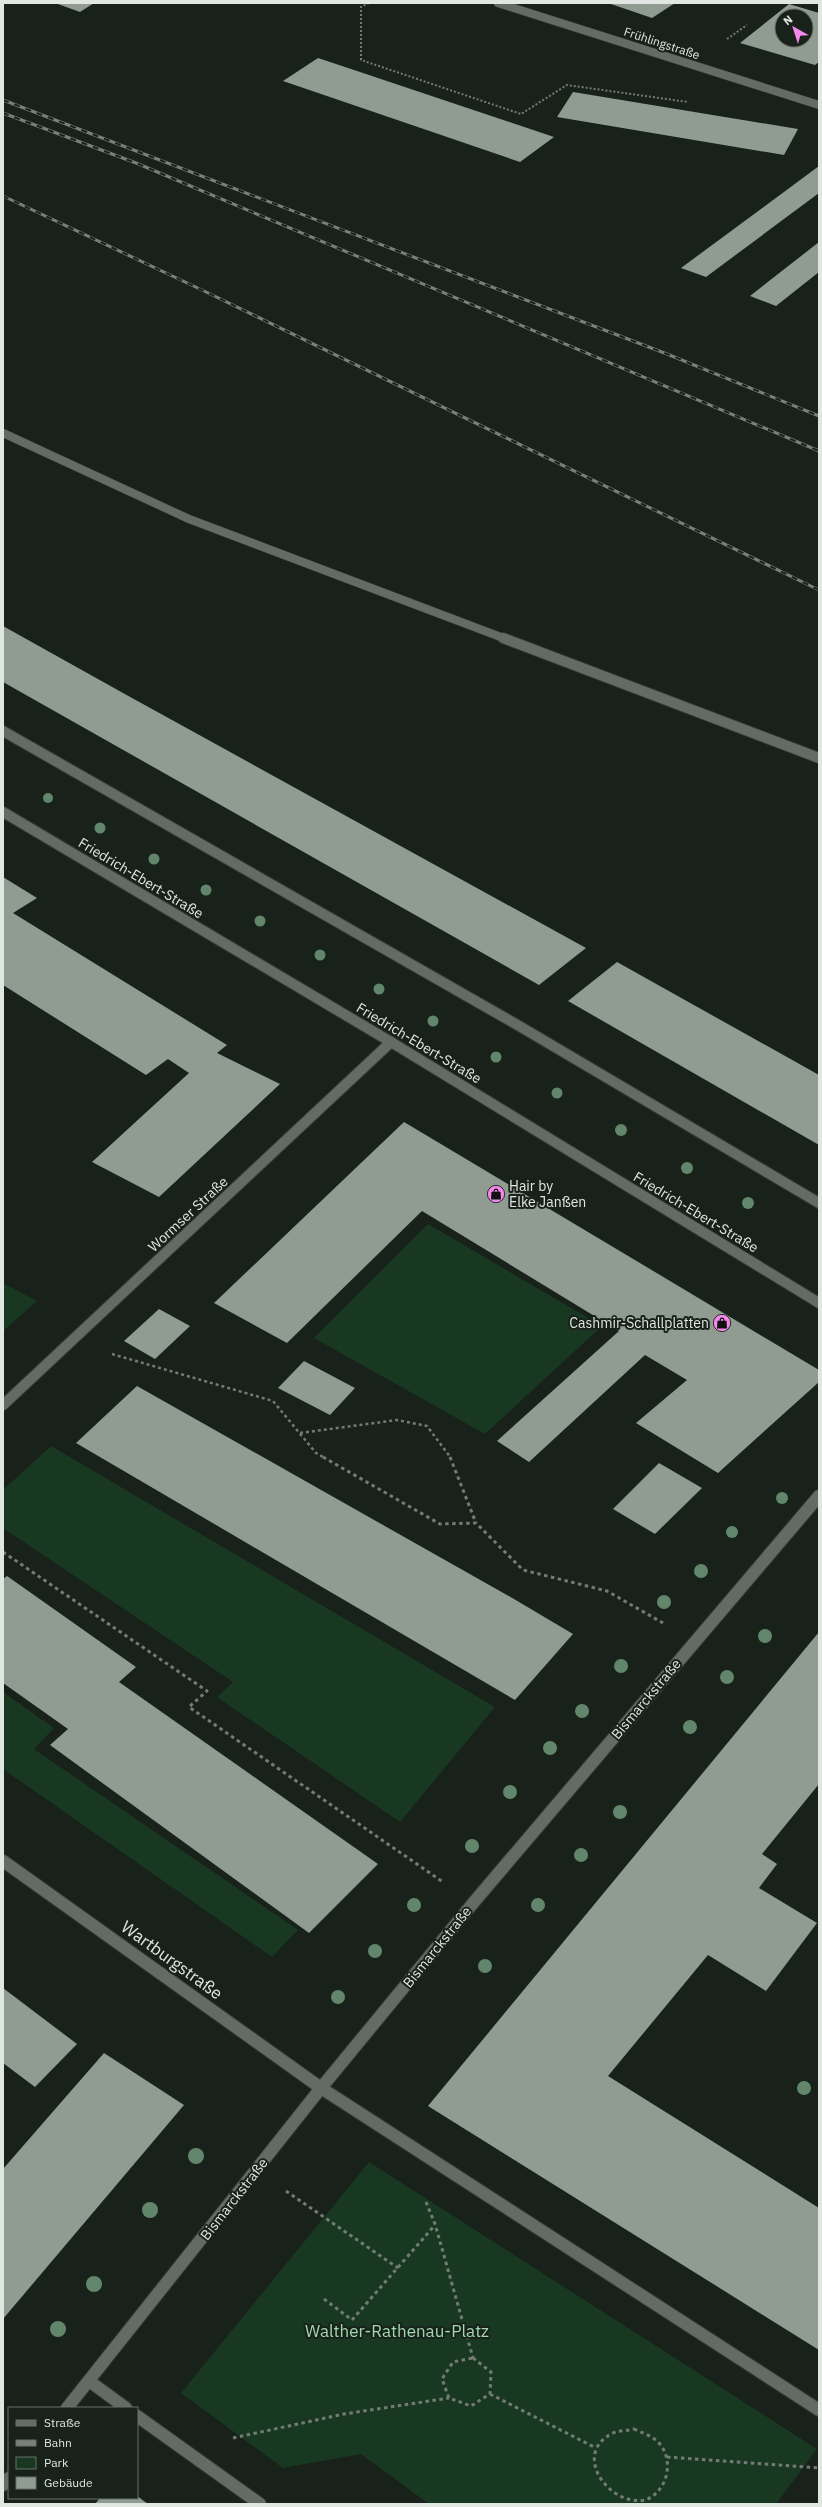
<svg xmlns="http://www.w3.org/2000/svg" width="822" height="2507" font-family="'IBM Plex Sans',sans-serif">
<rect width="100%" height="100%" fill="#18211a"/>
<!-- green -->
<path fill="#193822" d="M428 1224 602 1326 485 1434 314 1338Z
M3 1283 37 1301 3 1331Z
M51 1446 495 1707 400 1822 217 1697 233 1682 3 1528V1490Z
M3 1692 54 1728 34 1749 298 1930 272 1957 3 1769Z
M369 2162 817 2449 776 2504H429L361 2454 283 2468 181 2393Z"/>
<!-- building -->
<path fill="#909b92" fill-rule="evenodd" d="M55 3H94L80 12Z
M608 3H675L652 18Z
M789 4 819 13V62L815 65 740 43ZM782 16H806V40H782Z
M318 58 357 71 554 137 520 162 283 81Z
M573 92 743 120 798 129 784 155 557 117Z
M819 166V193L706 277 681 268Z
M819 242V272L776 306 750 296Z
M3 626 123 693 586 948 539 985 3 682Z
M3 877 37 898 13 913 227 1045 217 1053 280 1084 159 1197 92 1162 189 1073 168 1059 146 1075 3 985Z
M617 962 819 1075V1145L568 1001Z
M404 1122 819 1370V1382L718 1473 636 1423 687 1380 645 1355 529 1462 497 1441 619 1331 422 1211 287 1343 214 1303Z
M159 1309 190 1326 155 1359 124 1341Z
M304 1361 355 1388 330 1415 278 1388Z
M137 1386 514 1599 573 1634 515 1700 76 1443Z
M659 1463 702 1488 655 1534 613 1509Z
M7 1576 136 1667 119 1682 378 1864 309 1933 50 1745 68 1729 3 1683V1579Z
M819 1632V1784L762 1854 777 1864 759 1888 817 1923 766 1991 708 1955 608 2076 819 2208V2350L428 2106Z
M3 1988 77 2044 35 2087 3 2063Z
M104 2053 184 2105 3 2319V2169Z
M137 2496 148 2504H95L100 2498H137Z"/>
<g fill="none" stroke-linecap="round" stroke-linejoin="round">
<defs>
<path id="service-far1" d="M3 433 189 519 506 639"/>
<path id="service" d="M503 638 819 758"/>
<path id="minor-far2" d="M498 3 819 105"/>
<path id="minor-far1" d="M3 1405 391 1042"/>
<path id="minor" d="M3 1861 321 2088 819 2410
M89 2381 126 2408
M137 2416 260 2504"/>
<path id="tertiary" d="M67 2408 321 2088 474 1902 819 1496
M3 2485 9 2478"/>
<path id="secondary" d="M3 731 521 1027 819 1203
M3 812 391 1042 819 1303"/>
</defs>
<!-- service-far1 casing -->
<use href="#service-far1" stroke="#343b36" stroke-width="9"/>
<!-- service casing -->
<use href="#service" stroke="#343b36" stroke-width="12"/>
<!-- minor-far2 casing -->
<use href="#minor-far2" stroke="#343b36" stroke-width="9"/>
<!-- minor-far1 casing -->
<use href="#minor-far1" stroke="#343b36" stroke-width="12"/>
<!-- minor casing -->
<use href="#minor" stroke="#343b36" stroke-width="14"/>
<!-- tertiary casing -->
<use href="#tertiary" stroke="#343b36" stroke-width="14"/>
<!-- secondary casing -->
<use href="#secondary" stroke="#343b36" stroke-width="12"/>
<!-- path-far2 -->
<path stroke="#737b75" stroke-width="2" stroke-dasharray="2 2" stroke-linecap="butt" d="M369 3 361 7V60L521 114 567 85 688 102
M727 39 747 25"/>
<!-- path-far1 -->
<path stroke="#737b75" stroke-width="2.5" stroke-dasharray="3 3" stroke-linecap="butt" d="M112 1354 273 1401 316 1453 325 1458
M300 1433 397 1420 427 1426 451 1458"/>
<!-- path -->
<path stroke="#737b75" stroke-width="3" stroke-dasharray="3.5 3.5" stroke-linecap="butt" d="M323 1457 440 1524 476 1523 523 1570 607 1591 663 1623
M450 1457 476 1523
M3 1552 207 1691 189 1707 443 1882
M286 2191 398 2268
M426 2202 435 2224 473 2358
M324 2299 352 2320 435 2225
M473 2358 491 2372 490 2394 471 2406 449 2398 442 2379 453 2362Z
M490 2394 596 2448
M634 2429C642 2433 651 2435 658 2442 675 2459 668 2492 645 2500 610 2507 570 2454 613 2433 619 2430 627 2431 634 2429Z
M233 2438 344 2414 449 2398
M667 2457 819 2468"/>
<!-- service-far1 -->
<use href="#service-far1" stroke="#626c64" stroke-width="8"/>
<!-- service -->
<use href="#service" stroke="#626c64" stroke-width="10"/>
<!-- minor-far2 -->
<use href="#minor-far2" stroke="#626c64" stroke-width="8"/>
<!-- minor-far1 -->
<use href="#minor-far1" stroke="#626c64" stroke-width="10"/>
<!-- minor -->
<use href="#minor" stroke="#626c64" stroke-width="12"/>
<!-- tertiary -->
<use href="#tertiary" stroke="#626c64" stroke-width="12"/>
<!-- secondary -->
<use href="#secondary" stroke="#626c64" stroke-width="10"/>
<defs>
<path id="rail" d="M3 100 667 354 819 416
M3 113 136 163 819 451
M3 196 202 290 819 590"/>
</defs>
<!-- rail casing -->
<use href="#rail" stroke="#78807a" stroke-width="3"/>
<!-- rail -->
<use href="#rail" stroke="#18211a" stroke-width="2" stroke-dasharray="6" stroke-linecap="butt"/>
</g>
<!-- trees -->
<g fill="#62866b">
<circle cx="48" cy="798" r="5"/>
<circle cx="100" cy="828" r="5.5"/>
<circle cx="154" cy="859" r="5.5"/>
<circle cx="206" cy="890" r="5.5"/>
<circle cx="260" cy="921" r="5.5"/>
<circle cx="320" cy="955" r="5.5"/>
<circle cx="379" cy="989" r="5.5"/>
<circle cx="433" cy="1021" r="5.5"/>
<circle cx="496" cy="1057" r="5.5"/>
<circle cx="557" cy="1093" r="5.5"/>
<circle cx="621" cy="1130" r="6"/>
<circle cx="687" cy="1168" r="6"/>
<circle cx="748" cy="1203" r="6"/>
<circle cx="782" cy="1498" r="6"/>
<circle cx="732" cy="1532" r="6"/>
<circle cx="701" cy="1571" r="7"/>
<circle cx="664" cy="1602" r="7"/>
<circle cx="765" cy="1636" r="7"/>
<circle cx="621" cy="1666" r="7"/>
<circle cx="727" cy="1677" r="7"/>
<circle cx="582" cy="1711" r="7"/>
<circle cx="690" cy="1727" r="7"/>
<circle cx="550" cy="1748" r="7"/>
<circle cx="510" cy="1792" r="7"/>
<circle cx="620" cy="1812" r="7"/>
<circle cx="472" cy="1846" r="7"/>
<circle cx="581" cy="1855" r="7"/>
<circle cx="414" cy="1905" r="7"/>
<circle cx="538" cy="1905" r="7"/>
<circle cx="375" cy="1951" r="7"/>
<circle cx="485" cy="1966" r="7"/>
<circle cx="338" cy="1997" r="7"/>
<circle cx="804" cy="2088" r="7"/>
<circle cx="196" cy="2156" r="8"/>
<circle cx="150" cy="2210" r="8"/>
<circle cx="94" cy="2284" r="8"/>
<circle cx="58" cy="2329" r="8"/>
</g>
<!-- icons -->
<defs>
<symbol id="shop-disc" viewBox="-11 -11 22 22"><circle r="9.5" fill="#f788eb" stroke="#18211a"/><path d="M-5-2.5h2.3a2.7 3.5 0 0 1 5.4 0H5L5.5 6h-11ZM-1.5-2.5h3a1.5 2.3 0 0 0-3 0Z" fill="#111"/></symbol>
</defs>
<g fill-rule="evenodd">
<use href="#shop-disc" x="486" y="1184" width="20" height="20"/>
<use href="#shop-disc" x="712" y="1313" width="20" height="20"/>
</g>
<g text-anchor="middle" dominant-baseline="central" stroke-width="4" stroke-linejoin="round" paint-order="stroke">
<!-- far-street labels -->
<g font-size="12" fill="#e0e7e2" stroke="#18211a">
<text transform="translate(662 43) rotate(18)">Frühlingstraße</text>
</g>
<!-- street labels -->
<g font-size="14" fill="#e0e7e2" stroke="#18211a">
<text transform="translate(141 878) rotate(31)">Friedrich-Ebert-Straße</text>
<text transform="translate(419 1043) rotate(31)">Friedrich-Ebert-Straße</text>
<text transform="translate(696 1212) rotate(31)">Friedrich-Ebert-Straße</text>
<text transform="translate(188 1214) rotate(-43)">Wormser Straße</text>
<text transform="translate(646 1699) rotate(-50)">Bismarckstraße</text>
<text transform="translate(437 1947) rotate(-51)">Bismarckstraße</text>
<text transform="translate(234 2199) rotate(-52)">Bismarckstraße</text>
</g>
<!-- poi labels -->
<g font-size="14" fill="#e0e7e2" stroke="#18211a" text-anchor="start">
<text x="509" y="1186">Hair by<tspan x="509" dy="16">Elke Janßen</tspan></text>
<text x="709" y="1323" text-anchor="end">Cashmir-Schallplatten</text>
</g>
<!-- near-street labels -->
<g font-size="17" fill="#e0e7e2" stroke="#18211a">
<text transform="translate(172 1960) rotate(36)">Wartburgstraße</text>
</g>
<!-- near-park labels -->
<g font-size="17" fill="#9fd9ad" stroke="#18211a">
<text x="397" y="2331">Walther-Rathenau-Platz</text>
</g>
</g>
<!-- border -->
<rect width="822" height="2507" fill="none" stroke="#e0e7e2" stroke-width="8"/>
<!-- legend -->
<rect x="8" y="2407" width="130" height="92" fill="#18211a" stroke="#68706a"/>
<rect x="16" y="2420" width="20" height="6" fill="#626c64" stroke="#68706a"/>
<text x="44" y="2427" font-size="12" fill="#e0e7e2">Straße</text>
<rect x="16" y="2440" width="20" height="6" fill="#78807a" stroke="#68706a"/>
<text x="44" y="2447" font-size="12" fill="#e0e7e2">Bahn</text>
<rect x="16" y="2457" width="20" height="12" fill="#193822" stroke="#68706a"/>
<text x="44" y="2467" font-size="12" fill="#e0e7e2">Park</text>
<rect x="16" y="2477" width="20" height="12" fill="#909b92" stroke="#68706a"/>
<text x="44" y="2487" font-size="12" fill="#e0e7e2">Gebäude</text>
<!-- north arrow -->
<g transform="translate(794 28) rotate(321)"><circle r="19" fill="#18211a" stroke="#68706a"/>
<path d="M0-3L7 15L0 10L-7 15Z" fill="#f788eb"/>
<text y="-6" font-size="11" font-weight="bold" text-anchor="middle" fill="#e0e7e2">N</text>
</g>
</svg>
